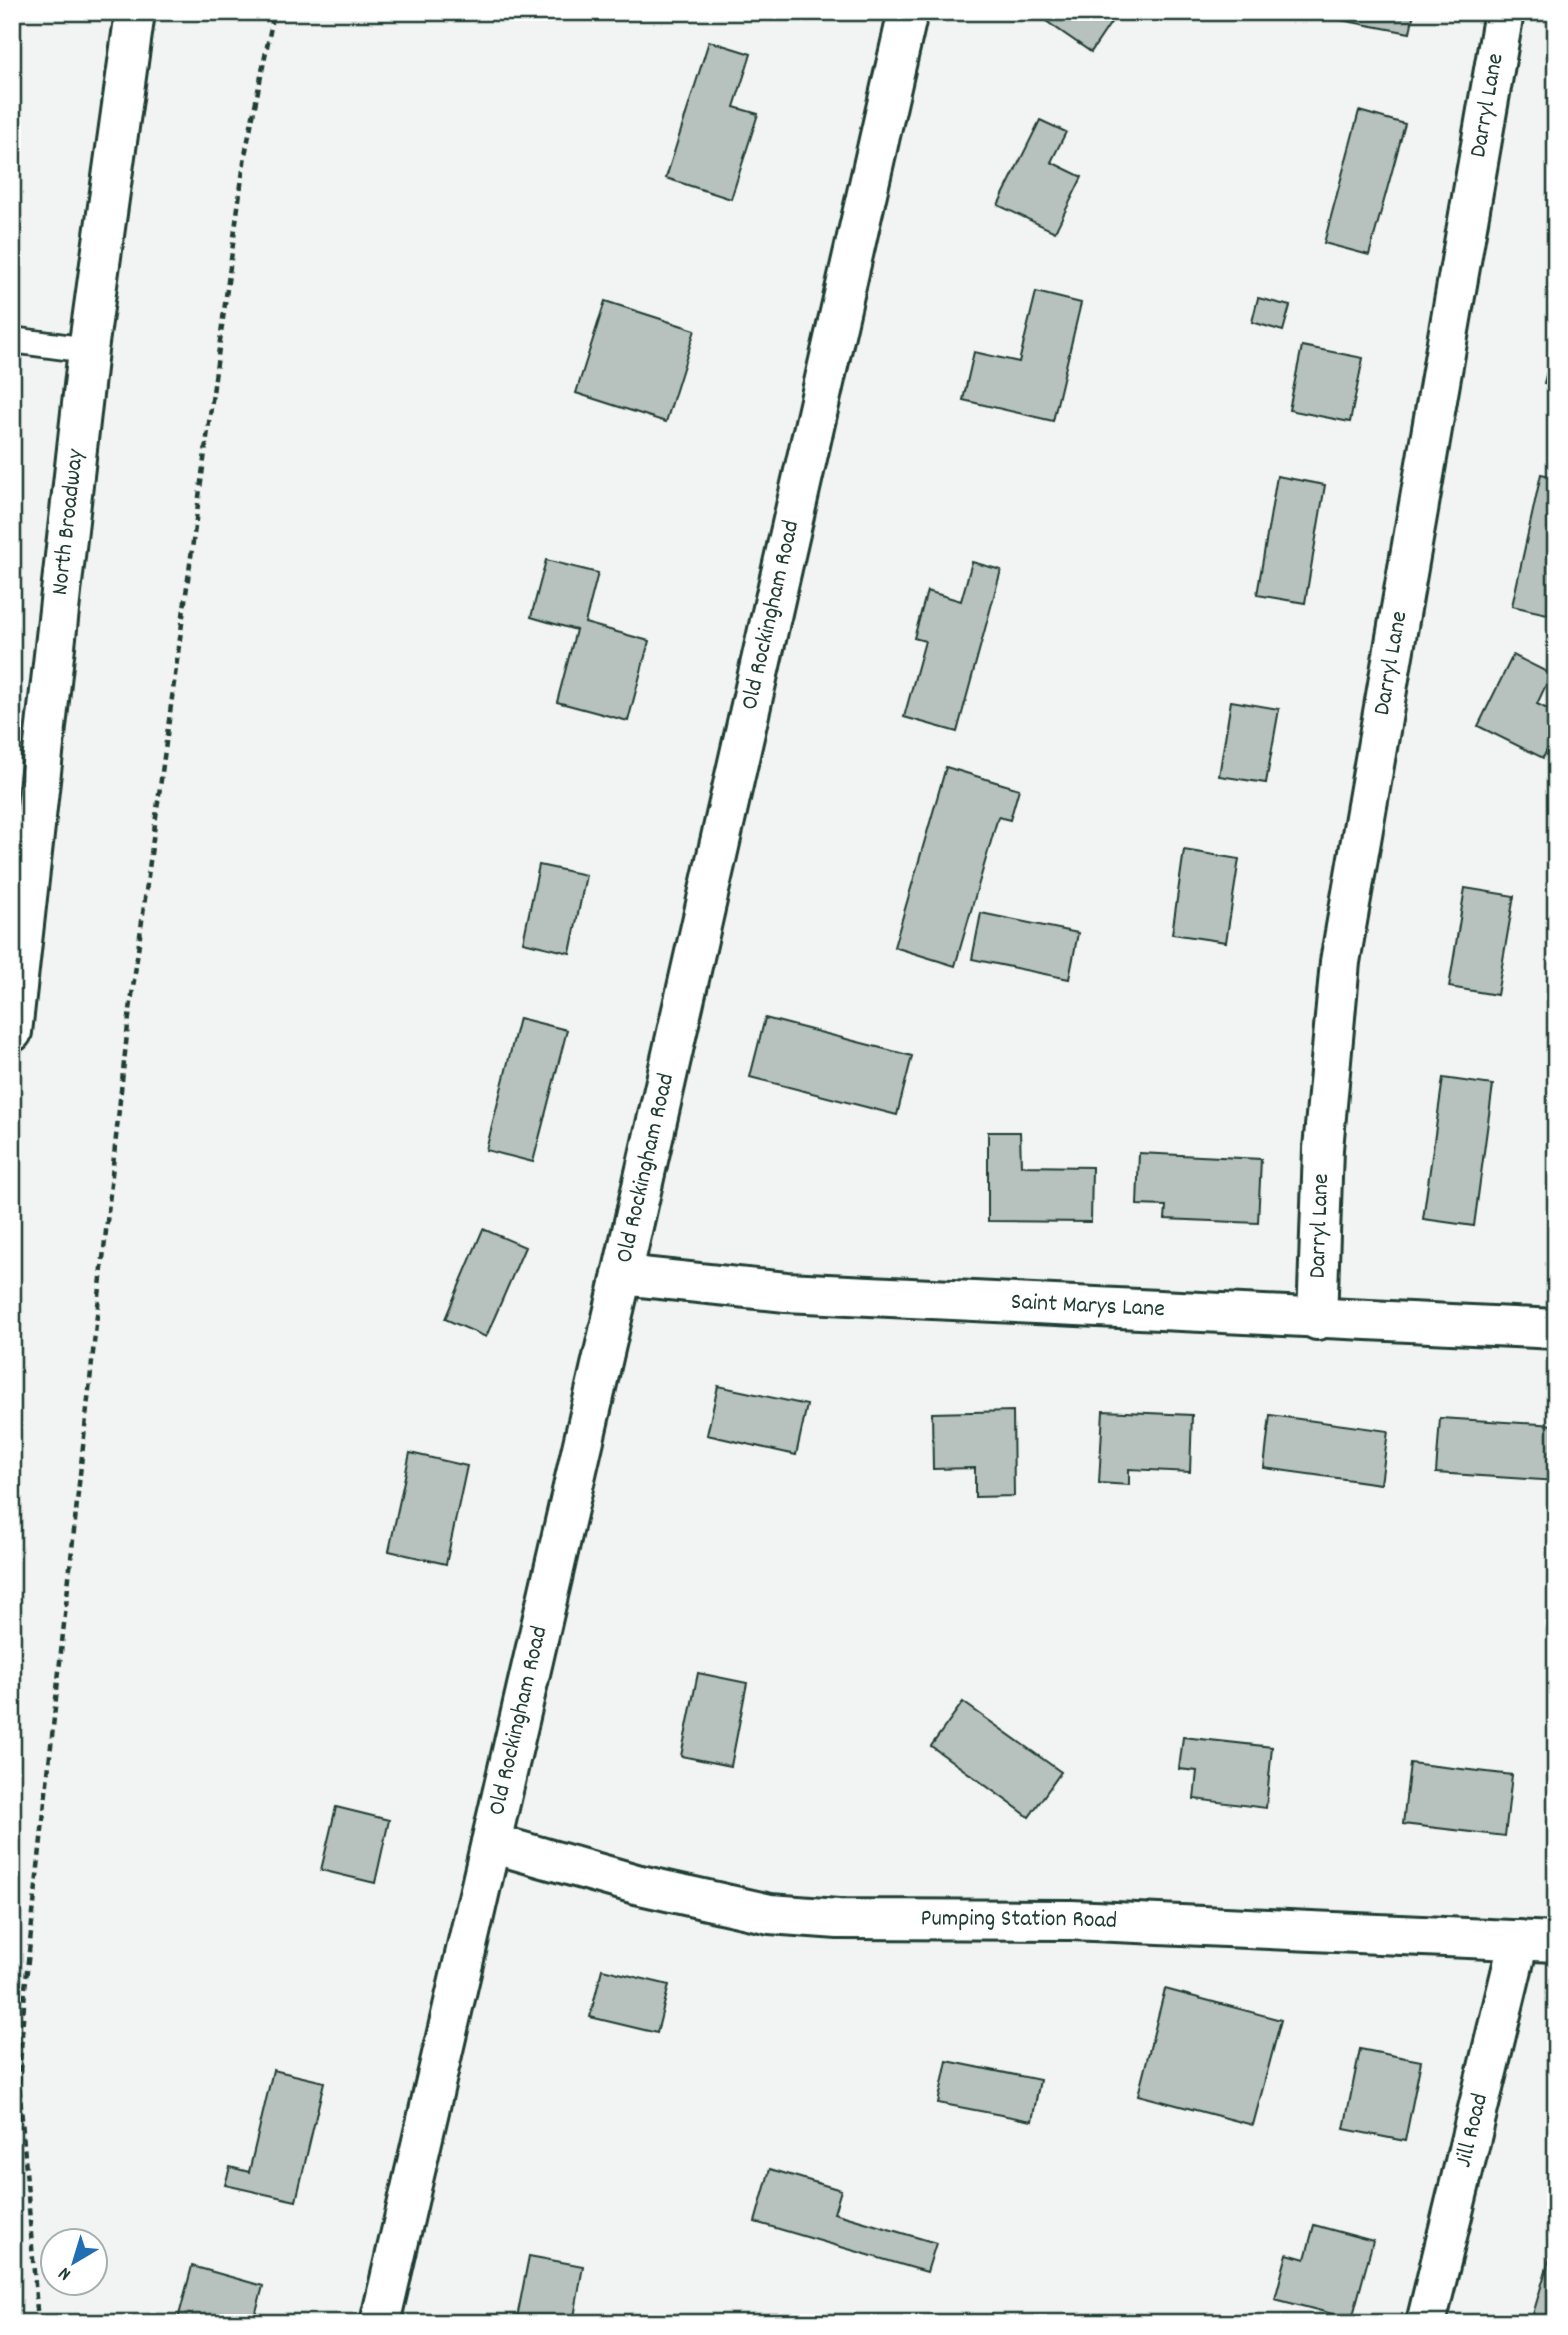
<svg xmlns="http://www.w3.org/2000/svg" width="1568" height="2335" font-family="Dekko,sans-serif">
<rect width="100%" height="100%" fill="#f2f3f3"/>
<filter id="ink" filterUnits="userSpaceOnUse"><feTurbulence type="fractalNoise" baseFrequency=".0143" numOctaves="2"/><feDisplacementMap in="SourceGraphic" scale="14" xChannelSelector="R" yChannelSelector="G"/><feConvolveMatrix kernelMatrix="1 2 1 2 8 2 1 2 1" color-interpolation-filters="sRGB"/></filter>
<g filter="url(#ink)">
<!-- building -->
<path fill="#b7c1bd" stroke="#1f3d34" stroke-width="2" d="M1033 12H1118L1091 52Z
M1336 12H1414L1410 33 1335 19Z
M709 41 751 54 734 107 758 114 731 199 666 178Z
M1359 111 1405 124 1369 255 1324 243Z
M1040 120 1066 132 1051 162 1082 177 1055 232 998 205Z
M1036 292 1081 303 1053 421 963 400 974 352 1019 362Z
M1258 298 1290 306 1283 331 1252 322Z
M605 301 695 330 666 422 576 393Z
M1556 338V386L1544 383Z
M1302 346 1363 358 1350 422 1289 410Z
M1541 474 1556 477V616L1512 606Z
M1277 476 1325 485 1305 603 1257 595Z
M546 560 598 573 585 623 649 641 628 721 557 702 576 630 531 617Z
M972 562 1001 570 957 732 904 717 925 641 914 638 927 591 961 601Z
M1513 655 1551 674 1537 704 1556 713V732L1543 758 1478 726Z
M1231 701 1279 709 1266 783 1219 776Z
M946 767 1019 789 1010 820 998 817 955 966 894 947Z
M1184 850 1239 859 1226 942 1172 934Z
M539 865 586 875 570 953 523 942Z
M1465 888 1514 896 1497 995 1449 987Z
M981 913 1078 933 1069 979 972 959Z
M519 1018 567 1030 533 1162 486 1150Z
M765 1018 912 1056 897 1115 750 1077Z
M1443 1078 1493 1085 1474 1226 1423 1219Z
M988 1132H1020L1021 1166 1092 1167 1091 1222 988 1221Z
M1139 1153 1261 1159 1258 1223 1165 1219 1166 1206 1137 1205Z
M483 1229 525 1247 486 1337 445 1319Z
M718 1386 807 1405 796 1455 707 1435Z
M1013 1411 1014 1496 975 1497V1468L933 1469 932 1413Z
M1103 1411 1192 1415 1190 1472 1129 1469V1485L1099 1483Z
M1270 1415 1388 1431 1381 1484 1264 1468Z
M1440 1418 1556 1425V1481L1436 1473Z
M410 1453 467 1466 446 1564 389 1551Z
M698 1673 747 1683 731 1766 681 1756Z
M963 1702 1061 1772 1029 1817 931 1746Z
M1183 1737 1272 1747 1266 1808 1194 1799 1197 1771 1179 1769Z
M1410 1763 1512 1775 1505 1836 1403 1824Z
M336 1807 389 1820 375 1883 321 1870Z
M602 1969 669 1985 657 2033 590 2017Z
M1165 1989 1281 2020 1253 2125 1138 2095Z
M1360 2049 1421 2061 1405 2141 1344 2129Z
M947 2061 1040 2080 1032 2121 938 2103Z
M273 2070 324 2082 296 2201 225 2185 230 2167 249 2172Z
M770 2169 841 2190 834 2213 936 2243 927 2272 755 2222Z
M1314 2225 1373 2241 1352 2319 1275 2299 1287 2254 1305 2259Z
M1556 2236V2323H1537L1531 2321Z
M529 2256 583 2266 573 2323H516Z
M192 2266 263 2286 253 2323H177Z"/>
<g fill="none" stroke-linecap="round" stroke-linejoin="round">
<defs>
<path id="service" d="M12 340 88 350"/>
<g id="minor">
<path id="s1" d="M622 1275 786 1292 1556 1329"/>
<path id="s2" d="M1317 1320 1323 1149 1340 962 1504 12"/>
<path id="s3" d="M491 1843 636 1884 770 1914 838 1919 1071 1920 1556 1942"/>
<path id="s4" d="M380 2323 622 1275 908 12"/>
<path id="s5" d="M1426 2323 1519 1940"/>
</g>
<g id="primary">
<path id="s6" d="M12 1032 88 350 135 12"/>
</g>
</defs>
<!-- service casing -->
<use href="#service" stroke="#1f3d34" stroke-width="30"/>
<!-- minor casing -->
<use href="#minor" stroke="#1f3d34" stroke-width="44"/>
<!-- primary casing -->
<use href="#primary" stroke="#1f3d34" stroke-width="44"/>
<!-- path -->
<path stroke="#1f3d34" stroke-width="4.5" stroke-dasharray="7 5" stroke-linecap="butt" d="M38 2323 19 2081 25 1989 128 1025 245 155 274 12"/>
<!-- service -->
<use href="#service" stroke="#fff" stroke-width="24"/>
<!-- minor -->
<use href="#minor" stroke="#fff" stroke-width="38"/>
<!-- primary -->
<use href="#primary" stroke="#fff" stroke-width="38"/>
</g>
</g>
<g text-anchor="middle" dominant-baseline="central" stroke-width="7" stroke-linejoin="round" paint-order="stroke">
<!-- street labels -->
<g font-size="24" fill="#1f3d34" stroke="#fff">
<text stroke="none"><textPath href="#s2" startOffset="1228">Darryl Lane</textPath></text>
<text stroke="none"><textPath href="#s6" startOffset="513">North Broadway</textPath></text>
<text stroke="none"><textPath href="#s4" startOffset="1752">Old Rockingham Road</textPath></text>
<text stroke="none"><textPath href="#s2" startOffset="662">Darryl Lane</textPath></text>
<text stroke="none"><textPath href="#s4" startOffset="1185">Old Rockingham Road</textPath></text>
<text stroke="none"><textPath href="#s2" startOffset="94">Darryl Lane</textPath></text>
<text stroke="none"><textPath href="#s1" startOffset="467">Saint Marys Lane</textPath></text>
<text stroke="none"><textPath href="#s4" startOffset="618">Old Rockingham Road</textPath></text>
<text stroke="none"><textPath href="#s3" startOffset="537">Pumping Station Road</textPath></text>
<text stroke="none"><textPath href="#s5" startOffset="198">Jill Road</textPath></text>
</g>
</g>
<!-- margin -->
<rect width="1568" height="2335" fill="none" stroke="#fff" stroke-width="42"/>
<rect x="21" y="21" width="1526" height="2293" fill="none" stroke="#1f3d34" stroke-width="2.5" filter="url(#ink)"/>
<!-- north arrow -->
<g transform="translate(74 2262) rotate(218)"><circle r="33" fill="#ffffff" stroke="#a5b1ae" stroke-width="2"/>
<path d="M0-5L12 26L0 18L-12 26Z" fill="#1f6fb2"/>
<text y="-10" font-size="19" font-weight="bold" text-anchor="middle" fill="#1f3d34">N</text>
</g>
</svg>
